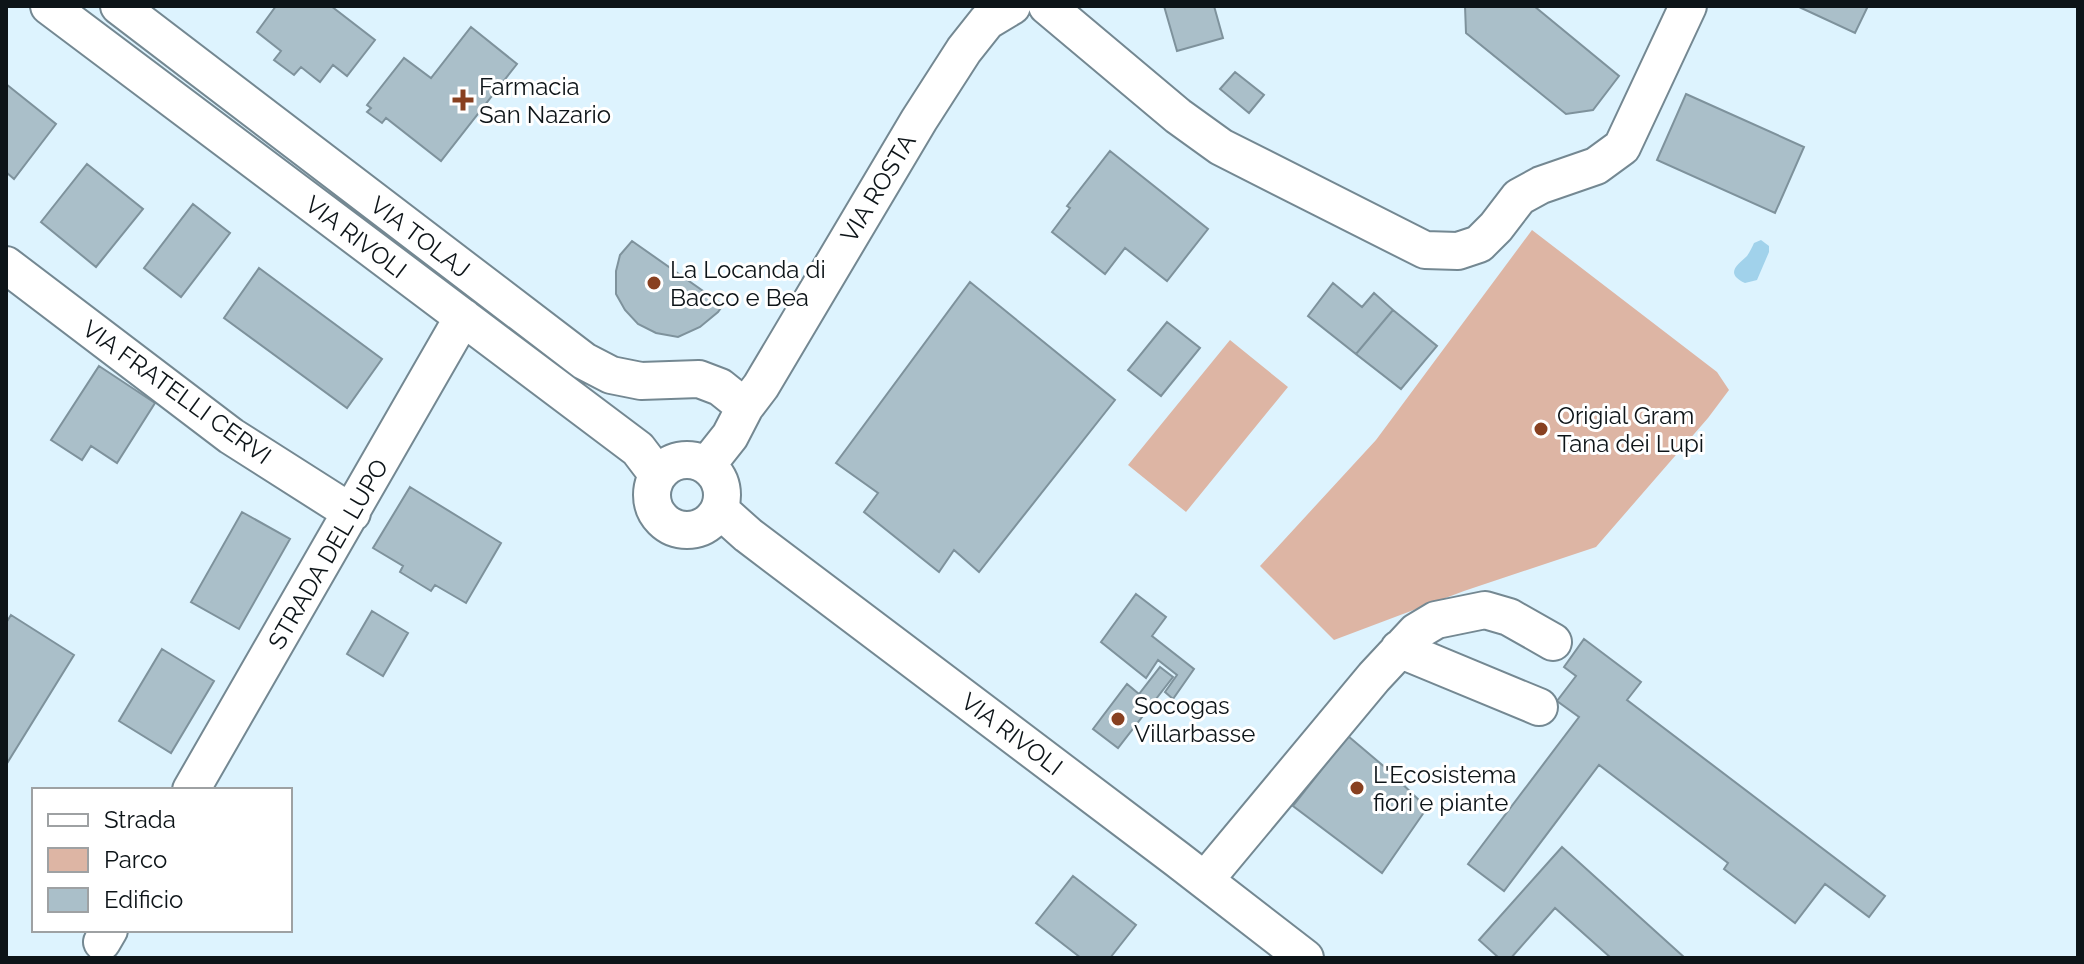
<svg xmlns="http://www.w3.org/2000/svg" width="2084" height="964" font-family="Raleway,sans-serif">
<rect width="100%" height="100%" fill="#ddf3fe"/>
<!-- green -->
<path fill="#ddb5a4" d="M1532 230 1717 372 1729 390 1708 418 1596 547 1464 591 1334 640 1260 566 1376 440Z
M1230 340 1288 387 1186 512 1128 465Z"/>
<!-- water -->
<path fill="#a1d2eb" d="M1761 240 1769 246V252L1757 280 1745 283C1724 273 1738 265 1747 256 1750 252 1752 247 1754 243Z"/>
<!-- building -->
<path fill="#aabfc9" stroke="#7e929c" stroke-width="2" d="M276 6H331L375 40 347 76 333 65 320 82 301 67 294 75 274 60 281 51 257 32Z
M1164 6H1214L1223 38 1177 51Z
M1465 6H1534L1619 76 1593 110 1566 114 1466 33Z
M1797 6H1868L1855 33Z
M471 27 517 64 441 161 386 118 382 123 367 112 371 108 367 105 404 58 431 78Z
M1235 72 1264 95 1249 113 1220 89Z
M6 84 56 124 14 179 6 172Z
M1686 94 1804 147 1775 213 1657 160Z
M1110 151 1208 229 1167 281 1125 248 1105 274 1052 232 1070 208 1067 206Z
M87 164 143 209 96 267 41 222Z
M193 204 230 233 181 297 144 268Z
M632 241 723 305 718 312 700 327 678 337 656 333 638 324 625 310 616 294V271L620 255Z
M259 268 382 359 347 408 224 318Z
M970 282 1115 400 979 572 954 550 939 572 864 512 878 493 836 463Z
M1333 283 1362 307 1374 293 1393 310 1356 354 1308 316Z
M1393 310 1437 346 1401 389 1356 354Z
M1167 322 1200 348 1161 396 1128 370Z
M99 366 155 403 117 463 91 446 82 460 51 440Z
M410 487 501 543 466 603 435 585 431 591 400 572 403 566 373 548Z
M242 512 290 539 239 629 191 602Z
M1136 594 1166 617 1152 636 1194 669 1173 699 1165 692 1177 675 1158 660 1146 678 1101 642Z
M372 611 408 633 383 676 347 654Z
M11 615 74 655 6 765V623Z
M1584 639 1641 682 1627 700 1885 896 1869 917 1825 884 1795 923 1724 869 1728 863 1599 765 1504 891 1468 864 1579 717 1557 701 1576 676 1564 667Z
M162 649 214 681 171 753 119 721Z
M1160 667 1173 677 1118 748 1093 729 1127 684 1139 694Z
M1348 736 1387 769 1427 808 1382 873 1293 806Z
M1562 847 1685 958H1611L1555 908 1511 958H1499L1479 940Z
M1073 876 1136 925 1110 958H1081L1036 923Z"/>
<g fill="none" stroke-linecap="round" stroke-linejoin="round">
<defs>
<path id="minor" d="M49 6 638 449 657 474
M119 6 584 361 611 375 641 381 699 379 720 387 745 407
M1047 6 1178 116 1221 147 1425 250 1458 251 1479 244 1496 227 1519 197 1541 185 1596 166 1622 147 1688 6
M6 265 231 436 352 513
M652 495a35 35 0 1 1 70 0a35 35 0 1 1-70 0Z
M707 465 730 436 745 407 761 386 919 120 964 50 987 21 1012 6
M719 509 748 535 1177 859 1305 958
M1399 649 1539 707
M191 790 463 317
M1205 880 1374 677 1416 632 1436 620 1485 610 1509 617 1553 642
M102 942 109 930"/>
</defs>
<!-- minor casing -->
<use href="#minor" stroke="#748892" stroke-width="40"/>
<!-- minor -->
<use href="#minor" stroke="#fff" stroke-width="36"/>
</g>
<!-- markers -->
<g fill="#884020" stroke="#fff" stroke-width="3">
<path d="M459 88h8v8h8v8h-8v8h-8v-8h-8v-8h8z"/>
<circle cx="654" cy="283" r="8"/>
<circle cx="1541" cy="429" r="8"/>
<circle cx="1118" cy="719" r="8"/>
<circle cx="1357" cy="788" r="8"/>
</g>
<g text-anchor="middle" dominant-baseline="central" stroke-width="6" stroke-linejoin="round" paint-order="stroke">
<!-- poi labels -->
<g font-size="24" fill="#0d1418" stroke="#fff" text-anchor="start">
<text x="479" y="86">Farmacia<tspan x="479" dy="28">San Nazario</tspan></text>
<text x="670" y="269">La Locanda di<tspan x="670" dy="28">Bacco e Bea</tspan></text>
<text x="1557" y="415">Origial Gram<tspan x="1557" dy="28">Tana dei Lupi</tspan></text>
<text x="1134" y="705">Socogas<tspan x="1134" dy="28">Villarbasse</tspan></text>
<text x="1373" y="774">L'Ecosistema<tspan x="1373" dy="28">fiori e piante</tspan></text>
</g>
<!-- street labels -->
<g font-size="24" fill="#0d1418" stroke="#fff">
<text transform="translate(878 188) rotate(-59)">VIA ROSTA</text>
<text transform="translate(356 237) rotate(37)">VIA RIVOLI</text>
<text transform="translate(420 237) rotate(37)">VIA TOLAJ</text>
<text transform="translate(177 392) rotate(36)">VIA FRATELLI CERVI</text>
<text transform="translate(328 554) rotate(-60)">STRADA DEL LUPO</text>
<text transform="translate(1012 734) rotate(37)">VIA RIVOLI</text>
</g>
</g>
<!-- border -->
<rect width="2084" height="964" fill="none" stroke="#0d1418" stroke-width="16"/>
<!-- legend -->
<rect x="32" y="788" width="260" height="144" fill="#ffffff" stroke="#9ea1a3" stroke-width="2"/>
<rect x="48" y="814" width="40" height="12" fill="#ffffff" stroke="#9ea1a3" stroke-width="2"/>
<text x="104" y="828" font-size="24" fill="#0d1418">Strada</text>
<rect x="48" y="848" width="40" height="24" fill="#ddb5a4" stroke="#9ea1a3" stroke-width="2"/>
<text x="104" y="868" font-size="24" fill="#0d1418">Parco</text>
<rect x="48" y="888" width="40" height="24" fill="#aabfc9" stroke="#9ea1a3" stroke-width="2"/>
<text x="104" y="908" font-size="24" fill="#0d1418">Edificio</text>
</svg>
